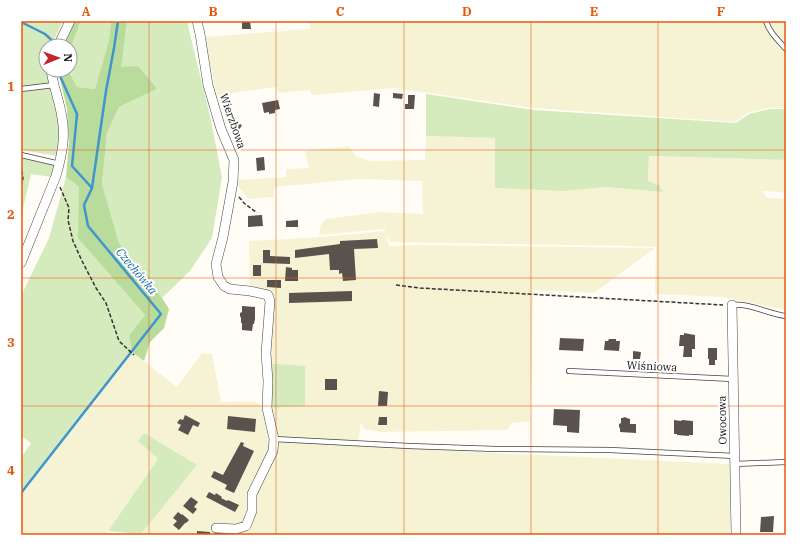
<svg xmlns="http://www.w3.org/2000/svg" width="807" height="556" font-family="'IBM Plex Serif',serif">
<rect width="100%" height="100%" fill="#fffdf5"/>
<!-- farmland -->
<path fill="#f6f3d4" d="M310 21H765L786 51V108H769L747 113 735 122 533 108 394 88 312 95 310 90 278 93 276 87 217 95 204 37 310 29Z
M766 21H786V49Z
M426 136 495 138V188L604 187 662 192 660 186 648 182 649 156 786 160V193L766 191H762L767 198 786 199V310L723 297 655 294 656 247 628 246 390 242 386 232 389 246 422 245 655 248 594 293 533 290 530 421 512 423 507 430 380 432 364 429 361 422 358 444 336 443 495 453 731 464 730 535H145L141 534 197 465 138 441 158 459 105 535H21V493L132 352 177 387 202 353 212 354 221 402 253 401 267 408 266 363 268 294 250 291 249 241 310 238 385 231V229L319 235 321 224 327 219 380 212 423 214 422 181 359 179 274 187V197L249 199 240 189 236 180 286 177V169L309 168 305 151 349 146 356 156 369 161 425 160Z"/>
<!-- green -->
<path fill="#d5ebbd" d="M21 21H63L51 46H46V56L45 59 46 70H48L59 121 58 156 21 150Z
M81 21H111L109 40 95 89 77 87 70 74 69 70H70V49Z
M127 21H188V26L210 116 222 177 212 238 190 271 162 298 119 243 102 184 107 133 119 107 157 89 120 68Z
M426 94 534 110 736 123 749 114 770 109H786V160L649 156 648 181 660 186 663 192 604 187 564 191 495 188V138L426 136Z
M21 158 55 166 52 177 31 174 21 217Z
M66 177 79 187V238L145 315 129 335 132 352 21 493V458L31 443 21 436V296L49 238Z
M266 363 305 366V406L267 408Z
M144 433 197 465 141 534 108 531 158 459 138 441Z"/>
<!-- forest -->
<path fill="#b9dc9c" d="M74 21H81L70 49V46H64Z
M111 21H127L121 67 138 66 157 89 119 107 107 133 102 184 119 243 162 298 169 309 164 328 150 342 144 361 132 352 129 335 145 315 78 238 79 187 66 177 69 143 67 109 58 70H69L70 74 77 87 95 89 109 40Z"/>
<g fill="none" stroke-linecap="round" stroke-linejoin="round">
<!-- stream -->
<path stroke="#3f96cf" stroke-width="2.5" d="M21 22 45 34 56 44
M60 70V76L77 114 72 166 92 188
M21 493 161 314 88 226 84 205 92 188 106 91 114 48 118 21"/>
</g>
<!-- building -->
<path fill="#5a524d" d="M242 21H250L251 29H242Z
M374 93 380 94 379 107 373 106Z
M393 93 403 94 402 99 393 98Z
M408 95H415L414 109H405V104H408Z
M278 100 280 109 275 110V113L269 114V112L264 113 262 103Z
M235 122 242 125 239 130 233 127Z
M264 157 265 170 257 171 256 158Z
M262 215 263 226 248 227V216Z
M298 220V227H286V221Z
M377 239 378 248 354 249 356 280 343 281 342 273 339 274V270H330L329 254 295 258V250L340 244V241Z
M263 250H270V256L290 257V264L263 263Z
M253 265H261V276H253Z
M286 267 292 268V270H298V281H285Z
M267 280H281V288L267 287Z
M352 291V301L289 303V293Z
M242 306 255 307V319L254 324H253L252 331 242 330V323H241V318L240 316V313L242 312Z
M684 333 695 335V349H692V357H683L684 346H679L680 335H684Z
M560 338 584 339 583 351 559 350Z
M609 339H616V341H620L619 351 604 350 605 341H608Z
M708 348H717V360H715V365H709V359H708Z
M633 351 641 352 640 359H633Z
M325 379H337V390H325Z
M379 391 388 392 387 406H378Z
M554 409 580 410 579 433 567 432V426L553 425Z
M185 415 200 423 198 427 193 425 188 435 178 430 181 425 177 423 180 419 183 420Z
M228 416 256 419 255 432 227 429Z
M379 417H387V425H378Z
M624 417 630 419V424H636V433L620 432V428L619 427V424L621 423V418H623Z
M674 420 681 421 682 420 693 421V435H689V436L677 435V434H674Z
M241 442 244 443 243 446 254 451 234 493 225 489 227 485 211 477 214 471 223 475Z
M209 492 215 495 216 493 222 497 221 498 227 501 228 500 239 505 235 512 206 497Z
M191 497 198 502 194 507 197 509 193 514 183 506Z
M178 512 182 515V514L189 520 186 523H185L179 530 173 525 177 521 173 518Z
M774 516 773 532H760L761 517Z
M197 531 210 532V535H197Z
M215 531 239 532V535H215Z"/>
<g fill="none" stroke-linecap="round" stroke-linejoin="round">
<defs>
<path id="service" d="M766 21C769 32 778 40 786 49
M21 89 54 85
M21 155 60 164
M732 305C751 303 768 314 786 316
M569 371 733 379
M274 439 409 446 496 449 610 450 735 456
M735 464 786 462"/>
<path id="minor" d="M197 21 200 34 208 85 221 129 234 160 233 182 223 237 216 264 218 277 224 286 230 289 250 291 268 295 270 301 266 353 268 381 267 408 274 439 273 451 252 494V511L246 526 236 529 216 528
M58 46 70 21
M21 263 56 176C61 158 66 138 62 118 60 102 53 86 51 70
M732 305 736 535"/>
</defs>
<!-- service casing -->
<use href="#service" stroke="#444" stroke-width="6"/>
<!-- minor casing -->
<use href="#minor" stroke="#444" stroke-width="10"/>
<!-- path -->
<path stroke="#333" stroke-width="1.5" stroke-dasharray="4 2" stroke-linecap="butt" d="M21 173 22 172 23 178 21 187
M60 187 69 208 68 220 73 241 82 261 96 288 106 303 119 341 134 355
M239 197 244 203 257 213
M396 285 420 288 723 305"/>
<!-- service -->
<use href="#service" stroke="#fff" stroke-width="4.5"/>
<!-- minor -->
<use href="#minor" stroke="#fff" stroke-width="9"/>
</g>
<!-- grid -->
<path fill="none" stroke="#e8590c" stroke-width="1" stroke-opacity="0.55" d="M149 21V535M276 21V535M404 21V535M531 21V535M658 21V535M21 150H786M21 278H786M21 406H786"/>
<g text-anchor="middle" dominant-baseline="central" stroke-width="4" stroke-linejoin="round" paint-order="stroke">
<!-- street labels -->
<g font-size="11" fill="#111" stroke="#fff">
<text transform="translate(233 121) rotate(71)">Wierzbowa</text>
<text transform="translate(652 366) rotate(3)">Wiśniowa</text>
<text transform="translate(722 420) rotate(-91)">Owocowa</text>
</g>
<!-- water labels -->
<g font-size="12" font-style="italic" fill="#1768a6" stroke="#fff">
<text transform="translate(137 271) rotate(50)">Czechówka</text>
</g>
</g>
<!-- border -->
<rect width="807" height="556" fill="none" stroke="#ffffff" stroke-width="44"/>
<!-- north arrow -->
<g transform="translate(58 58) rotate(89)"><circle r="19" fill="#ffffff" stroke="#a0a0a0"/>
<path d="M0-3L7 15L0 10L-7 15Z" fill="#c4262e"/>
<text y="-6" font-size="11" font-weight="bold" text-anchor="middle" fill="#111111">N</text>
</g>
<rect x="22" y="22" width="763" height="512" fill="none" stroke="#e8590c" stroke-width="1.5"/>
<g font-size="13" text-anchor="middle" font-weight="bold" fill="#e8590c">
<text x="86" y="16">A</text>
<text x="213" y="16">B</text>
<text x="340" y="16">C</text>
<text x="467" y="16">D</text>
<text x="594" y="16">E</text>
<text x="721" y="16">F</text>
<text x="11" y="91">1</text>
<text x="11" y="219">2</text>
<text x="11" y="347">3</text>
<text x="11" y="475">4</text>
</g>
</svg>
